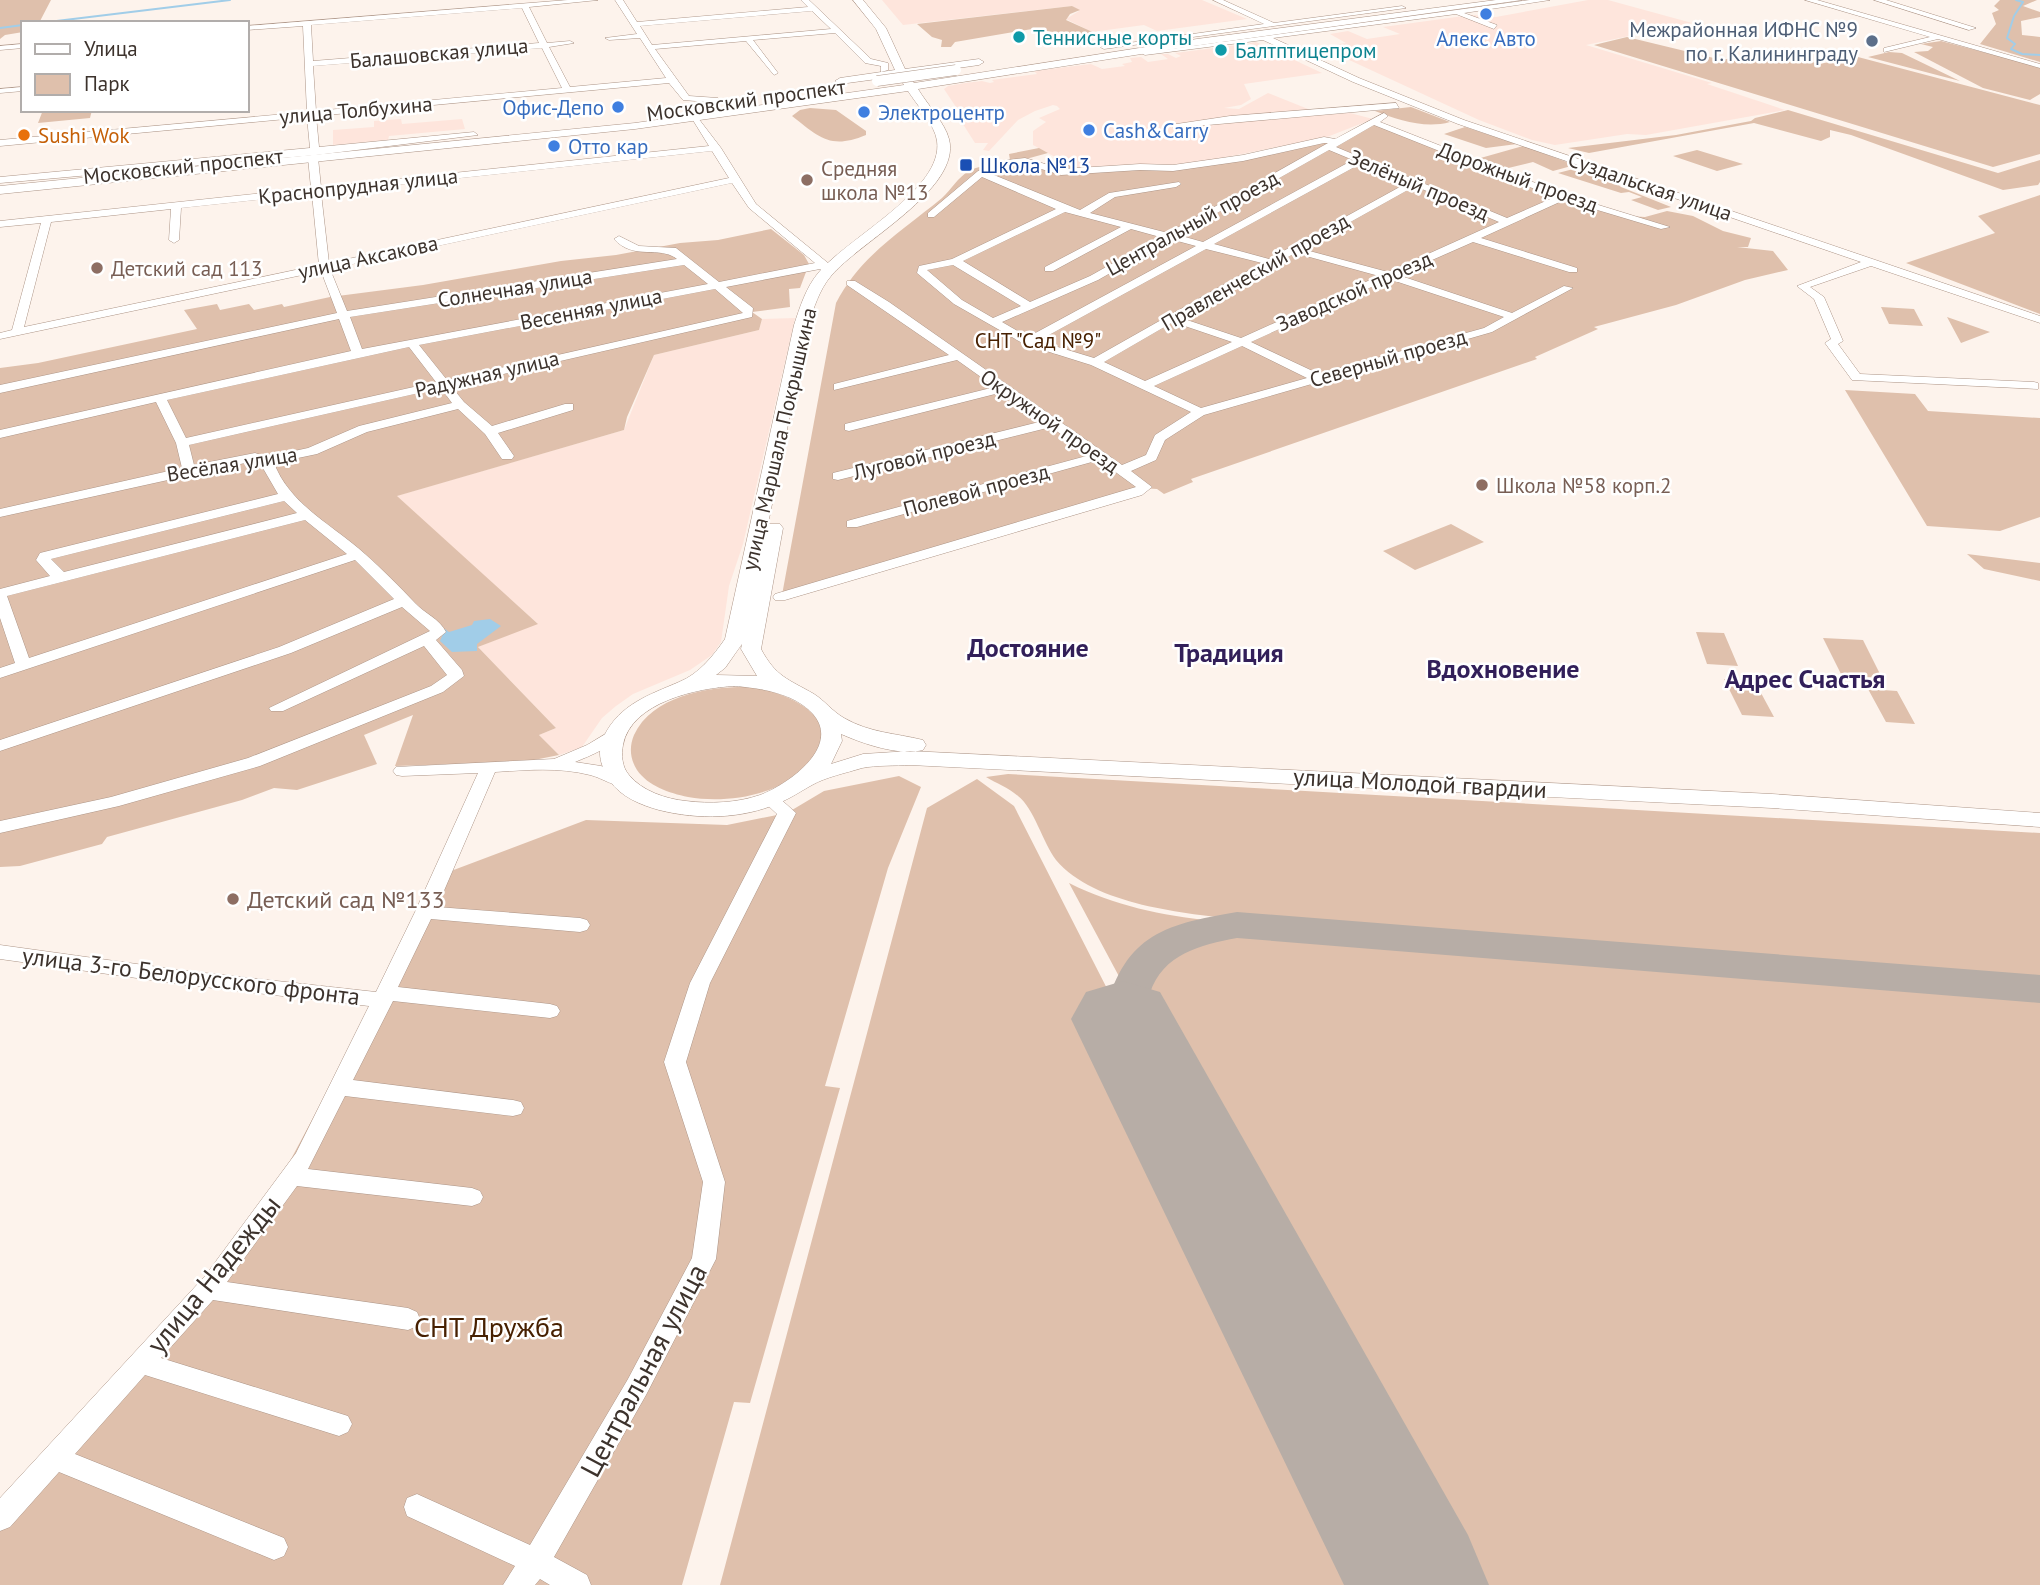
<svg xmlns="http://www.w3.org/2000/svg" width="2040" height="1585" font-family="'PT Sans',sans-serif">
<rect width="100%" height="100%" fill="#fdf3ec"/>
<!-- industrial -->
<path fill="#fee5dc" d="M882 0H1202L1247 19 1157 31 1144 25 1092 32 1066 19 1079 11 1072 6 903 25Z
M1588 0H1608L1692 23 1586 45 1712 83 1707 84 1785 110 1646 135 1627 134 1555 145 1532 140 1479 120 1321 47 1346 43 1330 34 1348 31 1367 39 1400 34 1383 27 1471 15 1496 17Z
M1256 42 1322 73 1244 84 1251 99 1241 105 1224 108 1239 109 1268 93 1323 115 1350 113 1373 119 1327 137 1196 163 1079 170 1033 145V131L1046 122 1039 118 1060 109 1057 106 1053 105 1035 111 1018 120 989 151 983 150 988 143H975L961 121 964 119 944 89 948 86 965 83 982 81 990 83 994 82 992 80 1037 74 1034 71 1091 64 1102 69 1125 66 1122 64 1132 62 1130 58 1141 57 1148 62 1168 59 1161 54H1168L1176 58 1181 56 1175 53 1237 45 1242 47 1253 46 1249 43Z
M401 119 402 124 462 119 465 129 389 136 388 140 333 145V130L374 127V121Z
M795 318 743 544 729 586 721 642 712 655 690 670 633 694 616 706 602 718 582 747 559 755 539 735 556 728 478 647 537 623 396 496 624 430 654 355 759 330 762 319Z"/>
<!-- green -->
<path fill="#dfc0ac" d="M0 0H51L39 23H23V32L5 35 0 39Z
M2000 0H2037L2023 6 2040 12V17L2021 21 2022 35 2040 37V62L1980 44 1996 24 1992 13 1999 10 1994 6Z
M1072 6 1080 10 1070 14 1066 20 1097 34 1082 36 1032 29 955 42 951 47H941L942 40 932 37 917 24Z
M1627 37 1722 60 1770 50 1819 64 1858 57 2040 105V154L1993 167 1594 45Z
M1941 41 2040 67V94L2030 100 1983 88 1914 52 1928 51 1933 47 1921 44Z
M1889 52 1902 53 1960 81 1868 57Z
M1411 107 1450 122C1425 129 1398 120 1375 111Z
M810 108 836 110 866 131V135C830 150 819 137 792 116L800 110Z
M43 110H92L90 118 38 123Z
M1788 110 1998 173 2040 160V182L2038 185 2003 190 1851 135 1830 130V137L1821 141 1754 123 1589 153 1568 148 1676 135 1751 121 1755 118Z
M1374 124 1531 184 1628 216 1645 217 1667 211 1693 216 1723 231 1751 238 1748 247H1737L1773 251 1788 270 1745 280 1676 305 1594 327 1598 329 1535 357 1537 359 1191 479 1193 482 1164 494 1157 489 1140 488 782 595 836 303C860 256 902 231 942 198 951 190 958 177 969 171 975 167 1002 161 1010 160L1009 154 1039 148 1048 153 1026 159 1040 164 1061 160 1079 171 1175 166 1204 163 1322 139H1337Z
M1465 127 1517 144 1486 148 1444 134Z
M1523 146 1575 165 1553 171 1533 162 1500 170V167L1477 159Z
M1697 150 1743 164 1717 171 1673 156Z
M1581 167 1605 175 1621 187 1671 207 1658 210 1631 200 1642 197 1629 192 1621 193 1558 173Z
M2040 195V314L1906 263 1995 233 1978 216Z
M771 229 804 255 809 264 800 288 789 289 790 307 752 312 762 319 759 330 654 355 627 417 624 430 397 496 538 624 478 647 556 728 539 735 559 755 524 762 395 766 413 715 364 735 377 764 297 790 274 788 242 800 107 837 102 844 20 866 0 867V368L38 363 197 329 184 310 217 304 220 310 249 304 254 310 282 304 284 307 330 297 423 285 561 261 616 255 680 243 718 240Z
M1881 307 1914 309 1923 326 1889 324Z
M1947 317 1990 332 1961 343Z
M1845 390 1915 394 1928 411 2040 418V517L2000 531 1927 526Z
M1451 524 1484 542 1415 570 1383 551Z
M1967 554 2040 563V581L1984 569Z
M1696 632 1724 633 1738 666 1707 664Z
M1823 638 1863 640 1882 678 1842 676Z
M1724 679 1754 680 1774 717 1742 715Z
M751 687C786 692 849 718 811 762 783 795 728 804 688 797 669 793 648 786 637 770 630 759 629 747 634 735 653 694 712 686 751 687Z
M1868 689 1897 691 1915 724 1886 722Z
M1008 774 2040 833V976L1241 920C1185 913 1095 906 1056 860 1043 843 1034 808 1018 796 1009 788 996 783 986 777Z
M899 776 921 787 888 868 825 1086 840 1088 750 1403 734 1402 682 1585H0V1510L148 1360 290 1161 443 874 586 820 727 825 787 813 824 791Z
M977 779 1014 806 1411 1585H720L927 808Z
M1069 883C1115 906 1161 915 1212 921 1166 932 1144 939 1122 982Z
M1218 932 2040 998V1585H1441L1146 1028C1141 1016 1135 1003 1136 990 1138 954 1190 937 1218 932Z"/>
<!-- water -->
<path fill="#a1cde8" d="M490 619 501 626 477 644V651L452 652 440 641 445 629 449 632 472 625 474 621Z"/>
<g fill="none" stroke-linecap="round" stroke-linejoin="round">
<!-- stream -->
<path stroke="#a1cde8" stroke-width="2" d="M2016 0 2023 2 2014 16 2007 38 2015 44 2011 49 2022 54 2040 55
M40 23 230 0
M0 28 23 25"/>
<!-- taxiway -->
<path fill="#b7ada6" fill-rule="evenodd" d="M1237 912 2040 975V1003L1237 938C1200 945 1163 954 1150 993 1145 1006 1144 1018 1137 1029L1123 1034 1109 1029 1103 1019C1123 937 1159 925 1237 912Z"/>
<!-- runway -->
<path fill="#b7ada6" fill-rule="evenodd" d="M1123 981 1160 992 1468 1535 1489 1585H1344L1071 1019 1086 992Z"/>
<defs>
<path id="minor" d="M568 0H598L529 7 547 43 570 41 574 43 549 47 570 87 666 78 640 38 609 40 605 38 637 34 615 0H623L637 22 808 7 801 0H809L871 59 888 63V70L881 72V66L865 63 835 33 753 40 778 73 774 75 746 41 655 49 689 96 718 98 721 103 683 100 669 83 316 116 319 147 474 132 478 135 316 155 0 183V177L310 148 307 117 0 146V140L307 112 303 26 247 30V26ZM522 8 539 43 313 61 311 25ZM812 11 831 29 652 45 640 26ZM542 48 562 88 316 111 313 66Z
M1213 0H1223L1274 23 1402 6 1406 8 1104 49 1100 47 1264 24Z
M1530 0H1550L1464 13 1497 25 1494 29 1456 14 1273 38 1359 78 1464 120 2040 316V323L1871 266 1810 287 1824 297 1843 341 1838 344 1860 374 2034 382 2038 383V389L1852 380 1825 343 1831 339 1814 299 1797 286 1861 262 1458 124 1353 82 1263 40 1145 55 1141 53Z
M1805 0H1817L2040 64V68L1938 39 1884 52V48L1930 37Z
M1874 0H1886L1976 28 1969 30Z
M23 44V48L0 50V46Z
M23 87V91L0 93V89Z
M1396 103 1399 108 1174 128 1170 125 1230 116Z
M1384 113 1388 116 1380 122 1566 195 1670 227 1661 229 1564 200 1481 238 1577 268V272H1569L1473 242 1398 275 1512 313 1564 286 1573 288 1492 332 1204 415 1165 440 1156 460 1131 471 1152 487 1142 495 785 600H775L773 597 775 594 1136 487 1099 460 857 527H847V521L1090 455 1051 427 838 480 833 479V473L1043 421 1003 392 849 431 845 430V424L995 387 957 360 834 390V384L949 355 847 285V281H855L889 302 1122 465 1146 455 1155 435 1191 412 1091 365 1024 344 954 304 917 273 919 266 952 259 1056 209 982 177 934 217H928V213L978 171 1008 160 1025 158 1062 169 1140 164 1173 165 1243 155 1324 137 1335 139ZM1374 125 1555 197 1507 218 1336 147ZM1324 143H1328L1168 233 1090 213 1115 197 1176 187 1181 184 1179 182 1109 193 1080 210 989 173 1010 166 1025 164 1061 175 1140 170 1173 171 1243 161ZM1329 150 1353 160 1203 242 1178 235ZM1360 164 1407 183 1269 259 1214 244ZM1415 186 1499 222 1388 272 1302 249ZM1065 212 1121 227 1045 267V271H1053L1131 229 1160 237 1090 276 1030 302 963 261ZM1170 239 1196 246 1028 337 1002 322 1098 280ZM1206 249 1262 263 1094 358 1038 341ZM1295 253 1379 276 1241 338 1181 318ZM953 265 1021 306 993 318 962 300 927 270ZM1389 279 1504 317 1484 328 1319 374 1251 342ZM1173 322 1232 342 1145 381 1104 362ZM1242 346 1307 378 1201 408 1154 386Z
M695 114 721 148 756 204 828 263 833 271 832 273H824L820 269 726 287 753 308 752 317 451 386 464 402 492 426 565 404H573V410L498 433 514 456 512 459H502L485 434 458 409 367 432 317 454 274 463C290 505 333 525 365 554 382 569 400 587 415 603 424 613 440 619 446 632L436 640 462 670 464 676 443 692 260 766 119 806 0 833V821L111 797 248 758 431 686 447 675 424 646 283 711H271L269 708 430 631 402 607 291 653 0 751V740L279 647 394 599 355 560 0 678V668L15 663 0 618V589L50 576 36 560 40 553 278 494 260 463 254 461 0 517V509L182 468 176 443 156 402 0 438V430L351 351 339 319 0 393V385L337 313 321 271 0 339V333L12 330 41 223 0 227V221L311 188 308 158 313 155 318 158 321 187 709 146 691 117ZM712 151 729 178 329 263 321 193ZM732 183 749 208 815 263 719 282 676 248 639 246 619 236 614 239C634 261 659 245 677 259L347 311 330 269ZM312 194 319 265 24 327 51 222 171 209 169 240 174 243 179 240 181 208ZM684 265 708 284 362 349 350 317ZM715 289 743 313 447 380 419 345ZM409 347 436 382 186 438 167 400ZM441 388 452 403 359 426 308 448 267 457 255 453 194 465 189 445ZM284 501 297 513 64 572 51 559ZM305 520 347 554 29 658 7 596Z
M614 729 622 734C610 748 592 755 575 762L601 766 627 777 630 781 627 785C614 788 603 778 590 775 559 767 527 770 495 772L437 907 580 918 587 920 590 925 587 930 580 932 431 919 398 987 550 1004 557 1006 560 1011 557 1016 550 1018 393 1001 353 1080 513 1100 521 1102 524 1108 521 1114 513 1116 345 1096 308 1169 472 1188 480 1191 483 1197 480 1203 472 1206 297 1186 227 1282 408 1308 417 1312 420 1319 417 1326 408 1330 213 1300 161 1358 348 1416 352 1424 348 1432 339 1436 145 1375 75 1454 284 1538 288 1547 284 1556 274 1560 59 1472 10 1527 0 1531V1498L205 1276 296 1153 369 1006 187 985 0 959V945L187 971 376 992 415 912 478 773 402 776 396 775 393 771 396 767 554 759 587 745Z
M769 793 775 794 796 813 710 983 686 1062 725 1182 716 1259 646 1395 554 1557 587 1575 591 1585H550L540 1579 535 1585H503L515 1566 407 1516 404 1507 407 1498 417 1494 530 1545 628 1379 692 1258 703 1182 664 1062 690 983 777 814 760 798Z"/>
<path id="major" d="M853 0H863L886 28 905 69 979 59 984 62 979 65 908 75 914 83 1197 39 1496 0H1522L1186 47 918 89C927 104 945 123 949 139 962 189 859 242 831 276 819 290 814 308 808 325L768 524H780L783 528 761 649C776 677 788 679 814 694 825 701 832 711 844 718 870 733 895 733 923 740L926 745 923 750C898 756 864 744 841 734L842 741 831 764 863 754 910 751 1772 794 2040 813V827L1772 808 910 765C895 766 877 765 862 768 846 773 826 777 812 785 801 791 791 798 779 803 742 819 699 820 659 810 641 805 621 797 610 781 601 767 596 752 604 736 620 704 649 695 679 682 699 674 713 656 725 639L794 325C800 307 806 287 819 272 849 237 944 189 937 141 935 125 917 105 908 91L635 129 0 194V186L635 123 904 85 899 76 840 84 835 81 840 78 895 70 876 29ZM742 644 741 649 757 676 716 675 725 668ZM734 686C761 688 794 693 813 714 842 747 787 785 760 795 737 803 710 804 686 801 666 799 642 791 629 775 622 767 621 755 623 745 631 702 698 688 734 686Z"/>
</defs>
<!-- minor casing -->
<use href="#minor" stroke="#ad9587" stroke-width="1"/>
<!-- major casing -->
<use href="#major" stroke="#ad9587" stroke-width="1"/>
<!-- minor -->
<use href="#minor" fill="#fff" fill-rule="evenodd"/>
<!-- major -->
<use href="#major" fill="#fff" fill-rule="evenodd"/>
<defs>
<path id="major-bridge" d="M877 81 956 70"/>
</defs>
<!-- major-bridge casing -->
<use href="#major-bridge" stroke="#ad9587" stroke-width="11" stroke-linecap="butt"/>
<!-- major-bridge -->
<use href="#major-bridge" stroke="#fff" stroke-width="10"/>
</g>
<!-- markers -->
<g fill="#3f7fe0" stroke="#fff" stroke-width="2.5">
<circle cx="1486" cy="14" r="7"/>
<circle cx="618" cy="107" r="7"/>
<circle cx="864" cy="112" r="7"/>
<circle cx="1089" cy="130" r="7"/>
<circle cx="554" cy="146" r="7"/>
</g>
<g fill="#0f9aa8" stroke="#fff" stroke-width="2.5">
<circle cx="1019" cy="37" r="7"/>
<circle cx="1221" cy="50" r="7"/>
</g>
<circle fill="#5c6f8a" stroke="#fff" stroke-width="2.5" cx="1872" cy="41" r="7"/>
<circle fill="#e8710a" stroke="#fff" stroke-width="2.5" cx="24" cy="135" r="7"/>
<rect fill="#1a4fb4" stroke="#fff" stroke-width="2.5" x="959" y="158" width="14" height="14" rx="3.5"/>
<g fill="#8d6e63" stroke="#fff" stroke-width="2.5">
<circle cx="807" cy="180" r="7"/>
<circle cx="97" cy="268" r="7"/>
<circle cx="1482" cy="485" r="7"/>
<circle cx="233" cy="899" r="7"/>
</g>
<g text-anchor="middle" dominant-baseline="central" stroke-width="5" stroke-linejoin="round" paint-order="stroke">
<!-- far-service labels -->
<g font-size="21" fill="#4e5e75" stroke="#fff" text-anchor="end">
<text x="1858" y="29">Межрайонная ИФНС №9<tspan x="1858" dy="24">по г. Калининграду</tspan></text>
</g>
<!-- far-culture labels -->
<g font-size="21" fill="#0d838f" stroke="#fff" text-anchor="start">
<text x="1033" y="37">Теннисные корты</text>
<text x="1235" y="50">Балтптицепром</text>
</g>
<!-- far-shop labels -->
<g font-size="21" fill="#366cbe" stroke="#fff" text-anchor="start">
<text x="1486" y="38" text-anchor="middle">Алекс Авто</text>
<text x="604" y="107" text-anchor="end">Офис-Депо</text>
<text x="878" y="112">Электроцентр</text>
<text x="1103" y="130">Cash&amp;Carry</text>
<text x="568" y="146">Отто кар</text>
</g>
<!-- far-street labels -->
<g font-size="21" fill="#3d332d" stroke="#fff">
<text transform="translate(439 53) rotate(-5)">Балашовская улица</text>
<text transform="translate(746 100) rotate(-8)">Московский проспект</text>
<text transform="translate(356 110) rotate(-5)">улица Толбухина</text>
<text transform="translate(183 166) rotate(-6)">Московский проспект</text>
<text transform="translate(1518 177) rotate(20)">Дорожный проезд</text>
<text transform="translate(1419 185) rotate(23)">Зелёный проезд</text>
<text transform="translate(358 186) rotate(-6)">Краснопрудная улица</text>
<text transform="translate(1650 186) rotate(19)">Суздальская улица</text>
<text transform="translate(1192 223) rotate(-29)">Центральный проезд</text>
<text transform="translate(368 257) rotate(-12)">улица Аксакова</text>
<text transform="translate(1255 272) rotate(-30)">Правленческий проезд</text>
<text transform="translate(515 288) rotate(-9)">Солнечная улица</text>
<text transform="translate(1354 291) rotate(-24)">Заводской проезд</text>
<text transform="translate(591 309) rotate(-11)">Весенняя улица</text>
<text transform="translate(1388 358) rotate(-16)">Северный проезд</text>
<text transform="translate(487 374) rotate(-13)">Радужная улица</text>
<text transform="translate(1050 421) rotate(35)">Окружной проезд</text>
<text transform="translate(779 439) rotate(-77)">улица Маршала Покрышкина</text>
<text transform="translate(924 455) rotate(-14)">Луговой проезд</text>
<text transform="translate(232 464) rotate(-9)">Весёлая улица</text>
<text transform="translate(976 490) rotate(-15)">Полевой проезд</text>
</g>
<!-- far-food labels -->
<g font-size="21" fill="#c56008" stroke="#fff" text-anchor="start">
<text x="38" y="135">Sushi Wok</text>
</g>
<!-- far-transit labels -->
<g font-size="21" fill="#164399" stroke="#fff" text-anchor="start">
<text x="980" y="165">Школа №13</text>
</g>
<!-- far-education labels -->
<g font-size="21" fill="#785e54" stroke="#fff" text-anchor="start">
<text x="821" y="168">Средняя<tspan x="821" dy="24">школа №13</tspan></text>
<text x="111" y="268">Детский сад 113</text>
<text x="1496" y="485">Школа №58 корп.2</text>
</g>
<!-- far-park labels -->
<g font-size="21" fill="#472001" stroke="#fff">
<text x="1038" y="340">СНТ "Сад №9"</text>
</g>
<!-- street labels -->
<g font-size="24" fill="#3d332d" stroke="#fff">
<text transform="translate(1420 783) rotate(3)">улица Молодой гвардии</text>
<text transform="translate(191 976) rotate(7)">улица 3-го Белорусского фронта</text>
</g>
<!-- education labels -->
<g font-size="24" fill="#785e54" stroke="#fff" text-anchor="start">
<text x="247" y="899">Детский сад №133</text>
</g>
<!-- neighbourhood labels -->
<g font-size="26" font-weight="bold" fill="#321f59" stroke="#fff">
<text x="1028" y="647">Достояние</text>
<text x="1229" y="652">Традиция</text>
<text x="1503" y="668">Вдохновение</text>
<text x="1805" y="678">Адрес Счастья</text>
</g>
<!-- near-street labels -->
<g font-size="28" fill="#3d332d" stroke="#fff">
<text transform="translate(213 1274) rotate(-51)">улица Надежды</text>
<text transform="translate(643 1370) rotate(-62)">Центральная улица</text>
</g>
<!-- near-park labels -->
<g font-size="28" fill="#472001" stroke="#fff">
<text x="489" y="1326">СНТ Дружба</text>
</g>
</g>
<!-- legend -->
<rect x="21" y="21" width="228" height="91" fill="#ffffff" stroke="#b1adab" stroke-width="2"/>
<rect x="35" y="44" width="35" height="10" fill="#ffffff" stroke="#b1adab" stroke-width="2"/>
<text x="84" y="56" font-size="21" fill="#3d332d">Улица</text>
<rect x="35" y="74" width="35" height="21" fill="#dfc0ac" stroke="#b1adab" stroke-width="2"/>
<text x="84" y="91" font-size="21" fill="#3d332d">Парк</text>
</svg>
